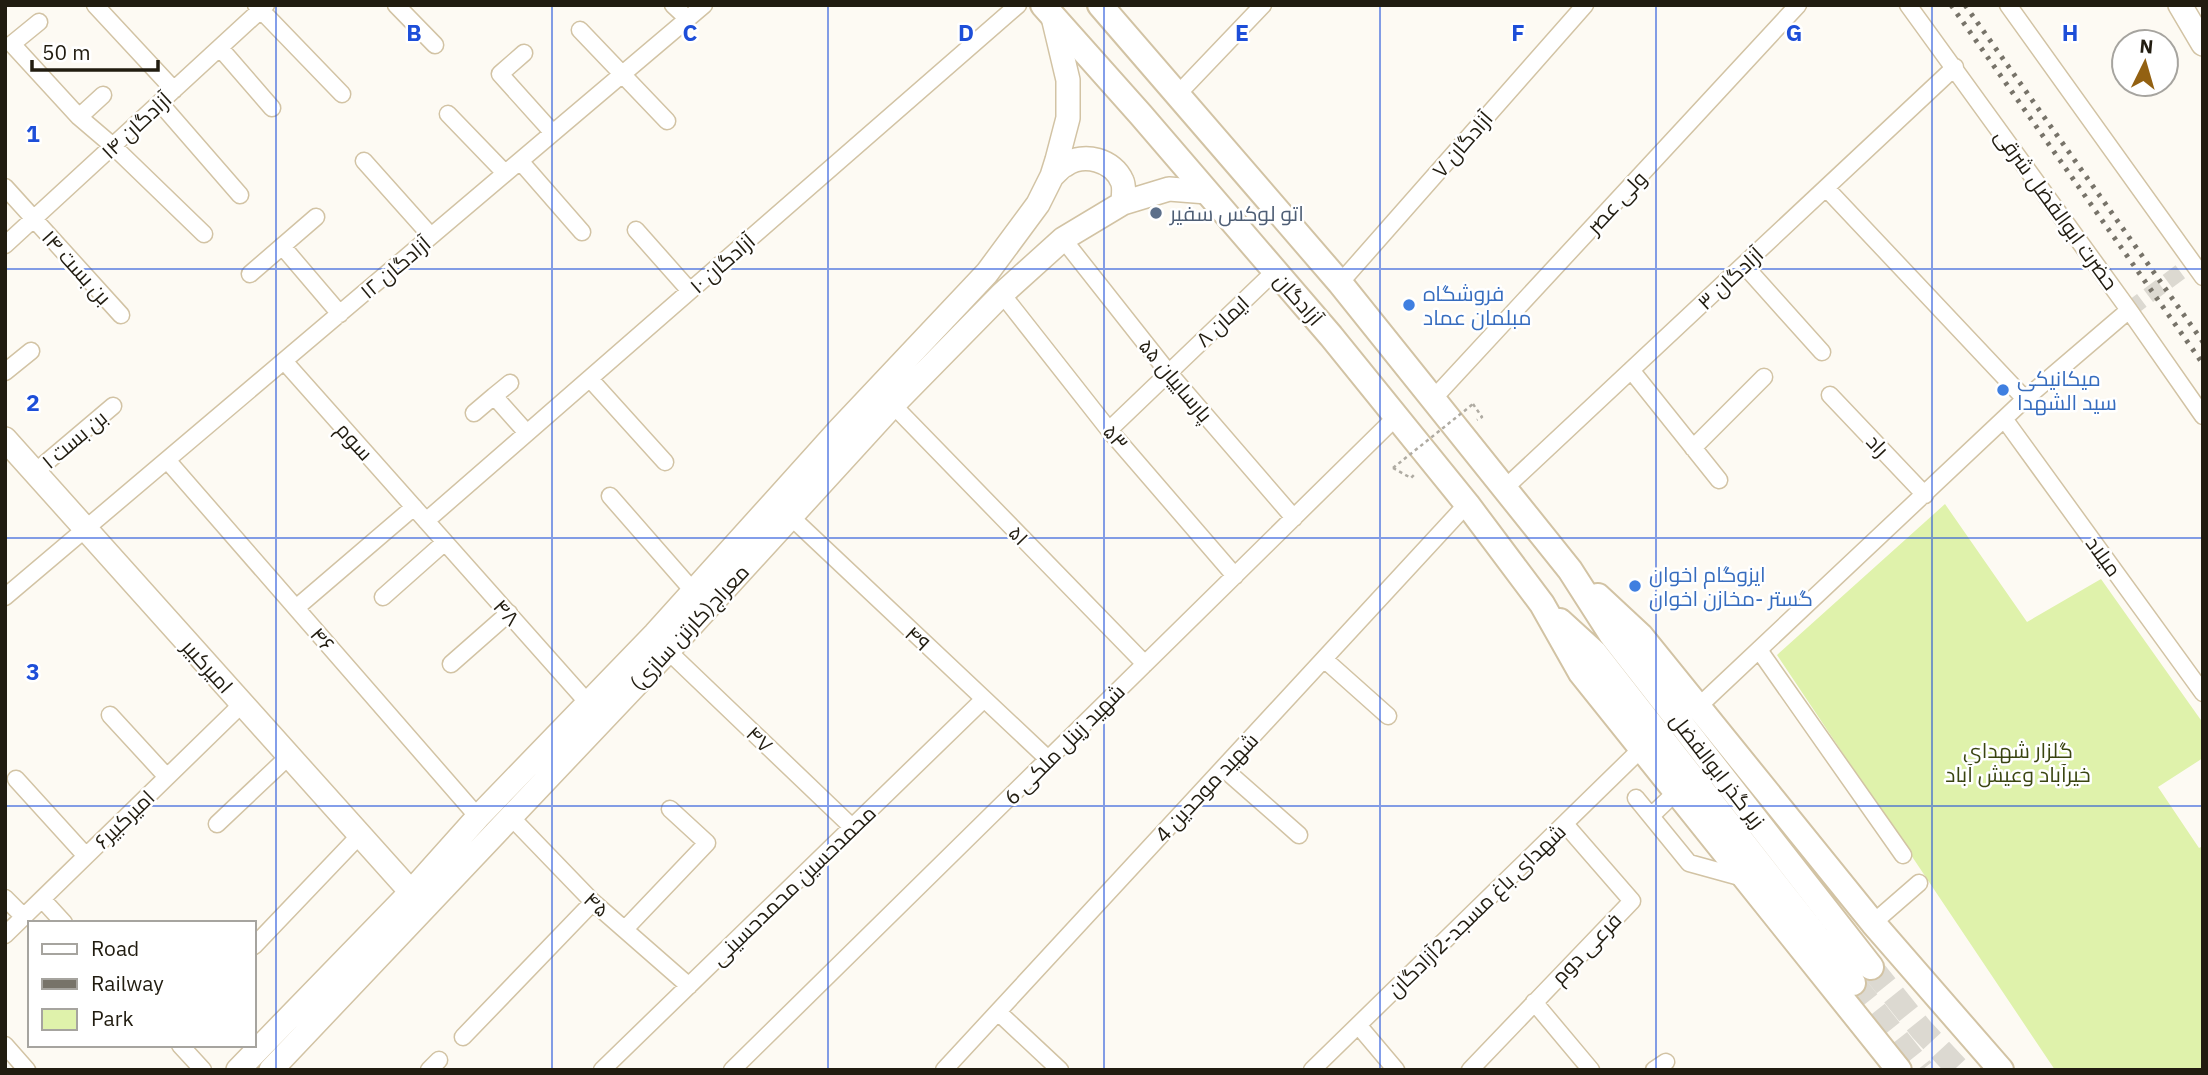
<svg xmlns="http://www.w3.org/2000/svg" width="2208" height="1075" font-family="'IBM Plex Sans',Cairo,sans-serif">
<rect width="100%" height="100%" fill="#fdfaf3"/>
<!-- green -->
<path fill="#dff2ab" d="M1945 504 2027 622 2101 579 2203 723V758L2158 787 2199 848 2203 846V1070H2055L1777 655Z"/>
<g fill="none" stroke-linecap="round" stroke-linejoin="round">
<!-- street-tunnel -->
<path stroke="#dcd9d1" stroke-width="16" stroke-dasharray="16 8" stroke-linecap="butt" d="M2129 310 2192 263"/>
<!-- primary-tunnel -->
<path stroke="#dcd9d1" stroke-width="24" stroke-dasharray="24 12" stroke-linecap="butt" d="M1871 967 1921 1029 1959 1070
M1853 983 1922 1070"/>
<defs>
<path id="street" d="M95 5 174 90
M256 5 342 94
M396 5 435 45
M673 5 688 19
M1908 5 2129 310 2203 416
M2008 5 2203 277
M39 22 12 44 79 117 113 146 204 234
M580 30 667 121
M220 48 272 108
M524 53 500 74 553 133
M1177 95 1263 5
M160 103 240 195
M448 114 505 173
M79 117 103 95
M364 161 431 236
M520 161 582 232
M5 187 121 315
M1826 188 2025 399
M636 230 690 291
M1063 239 1168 372 1294 518
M5 245 266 5
M282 246 340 314
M1744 265 1822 352
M250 274 316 217
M1340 283 1585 5
M1002 294 1109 430 1235 576
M284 361 588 703
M1631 370 1719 480
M5 372 31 351
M590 379 665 462
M510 383 494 396 527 433
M1830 395 1925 495
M1433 399 1798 5
M893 405 1145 664
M474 413 494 396
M2005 420 2203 693
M1109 430 1275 271
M1693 448 1764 377
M167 460 478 817
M35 472 113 406
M1505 488 1955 67
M610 496 694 592
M790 516 1048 759
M426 521 1018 5
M5 597 704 5
M383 597 445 542
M296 608 414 507
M1759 650 1903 855
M668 651 852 827
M1324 659 1388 716
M451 664 509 613
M1699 706 2025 399 2129 310
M110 715 167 777
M1223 768 1299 835
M16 779 86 856
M1636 798 1689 863 1747 879
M510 816 593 902 689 986
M1651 816 1675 793
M217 824 289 756
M5 898 24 917
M42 899 64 923
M1873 923 1919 883
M625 929 707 843 670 809
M5 935 242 704
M254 946 359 836
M1534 1002 1591 1070
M998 1012 1060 1070
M1358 1025 1396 1070
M463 1037 593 902
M5 1045 27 1070
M180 1045 203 1070
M429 1070 439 1060
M602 1070 983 700
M732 1070 1395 418
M944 1070 1467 504
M1312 1070 1641 749
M1470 1070 1632 901 1565 824
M1654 1070 1666 1062"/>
<path id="secondary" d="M2180 5 2203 44
M1052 176C1056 173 1060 167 1065 165 1084 152 1113 160 1122 181 1125 187 1123 197 1123 203
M5 439 421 903
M238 1070 410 893 478 817 655 634 838 431 987 273 1038 204 1052 176 1057 160 1068 118V80L1053 17
M271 1070 668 651 893 405 1002 294 1063 239 1123 203 1169 189 1207 192"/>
<path id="primary" d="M1043 5 1141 115 1331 336 1467 504 1542 604 1581 673 1899 1070
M1100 5 1340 283 1433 399 1570 570 1611 634 1871 967
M1598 596 1641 636 1873 923 2001 1070
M1560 621 1594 652 1853 983"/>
</defs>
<!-- street casing -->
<use href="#street" stroke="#d2c3a4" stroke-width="19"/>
<!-- secondary casing -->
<use href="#secondary" stroke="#d2c3a4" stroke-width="26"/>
<!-- primary casing -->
<use href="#primary" stroke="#d2c3a4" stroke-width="28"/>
<!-- path -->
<path stroke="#afaba2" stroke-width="2.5" stroke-dasharray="3.5 3.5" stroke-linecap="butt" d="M1473 404 1482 417 1477 420
M1393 468 1411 478 1415 474"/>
<!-- street -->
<use href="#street" stroke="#fff" stroke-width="16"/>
<!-- secondary -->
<use href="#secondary" stroke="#fff" stroke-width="23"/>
<!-- primary -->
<use href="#primary" stroke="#fff" stroke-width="24"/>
<!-- rail -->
<path stroke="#777369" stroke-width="5" stroke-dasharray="3.5 7" stroke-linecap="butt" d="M1951 5 2203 364
M1965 5 2203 342"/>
<!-- path-bridge -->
<path stroke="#afaba2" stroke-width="2.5" stroke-dasharray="3.5 3.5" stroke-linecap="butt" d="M1393 468 1473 404"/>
</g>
<!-- grid -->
<path fill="none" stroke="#1d4ed8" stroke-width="2" stroke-opacity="0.55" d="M276 5V1070M552 5V1070M828 5V1070M1104 5V1070M1380 5V1070M1656 5V1070M1932 5V1070M5 269H2203M5 538H2203M5 806H2203"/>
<!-- markers -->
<circle fill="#5c6f8a" stroke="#fff" stroke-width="2.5" cx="1156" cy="213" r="7"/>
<g fill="#3f7fe0" stroke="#fff" stroke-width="2.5">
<circle cx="1409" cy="305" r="7"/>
<circle cx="2003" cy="390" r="7"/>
<circle cx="1635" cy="586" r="7"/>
</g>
<g text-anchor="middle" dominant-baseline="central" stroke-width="5" stroke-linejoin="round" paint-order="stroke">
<!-- street labels -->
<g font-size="21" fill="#211c10" stroke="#fff">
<text transform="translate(136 125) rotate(-43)">۱۴ آزادگان</text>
<text transform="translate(1462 144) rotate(-49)">۷ آزادگان</text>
<text transform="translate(1616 202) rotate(-47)">ولی عصر</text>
<text transform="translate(2057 209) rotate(54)">حضرت ابوالفضل شرقی</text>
<text transform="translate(722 263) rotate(-41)">۱۰ آزادگان</text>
<text transform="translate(77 267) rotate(48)">بن بست ۱۴</text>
<text transform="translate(395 267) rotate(-40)">۱۲ آزادگان</text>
<text transform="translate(1730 278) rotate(-43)">۳ آزادگان</text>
<text transform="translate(1299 299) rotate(49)">آزادگان</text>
<text transform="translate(1222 321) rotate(-43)">۸ ایمان</text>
<text transform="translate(1176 380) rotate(50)">پارساییان ۵۵</text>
<text transform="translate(1116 437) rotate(50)">۵۳</text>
<text transform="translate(74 439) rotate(-40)">بن بست ۱</text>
<text transform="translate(355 441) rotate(48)">سوم</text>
<text transform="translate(1878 445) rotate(47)">راد</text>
<text transform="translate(1019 535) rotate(46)">۵۱</text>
<text transform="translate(2104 556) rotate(54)">میلاد</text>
<text transform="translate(507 612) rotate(48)">۴۸</text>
<text transform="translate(689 627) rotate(-47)">معراج(کارتن سازی)</text>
<text transform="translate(918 638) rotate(43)">۴۹</text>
<text transform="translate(323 639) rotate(49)">۴۶</text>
<text transform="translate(208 666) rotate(48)">امیرکبیر</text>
<text transform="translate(760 739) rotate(44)">۴۷</text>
<text transform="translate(1064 744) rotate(-45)">6 شهید زینل ملکی</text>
<text transform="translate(1718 770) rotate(52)">زیر گذر ابوالفضل</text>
<text transform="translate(1206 787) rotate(-47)">4 شهید موحدین</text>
<text transform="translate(124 819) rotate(-44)">امیرکبیر۶</text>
<text transform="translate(793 885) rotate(-44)">محمدحسین محمدحسینی</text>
<text transform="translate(597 904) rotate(43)">۴۵</text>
<text transform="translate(1476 910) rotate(-44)">شهدای‌ باغ مسجد-2آزادگان</text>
<text transform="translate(1586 948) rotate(-46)">فرعی دوم</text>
</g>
<!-- service labels -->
<g font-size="21" fill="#4e5e75" stroke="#fff" text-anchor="start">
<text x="1170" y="213">اتو لوکس سفیر</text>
</g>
<!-- shop labels -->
<g font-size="21" fill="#366cbe" stroke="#fff" text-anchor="start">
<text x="1423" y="293">فروشگاه<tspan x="1423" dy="24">مبلمان عماد</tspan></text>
<text x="2017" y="378">میکانیکی<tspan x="2017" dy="24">سید الشهدا</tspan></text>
<text x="1649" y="574">ایزوگام اخوان<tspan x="1649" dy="24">گستر -مخازن اخوان</tspan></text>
</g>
<!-- park labels -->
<g font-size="21" fill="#3a4511" stroke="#fff">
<text x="2018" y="750">گلزار شهدای<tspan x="2018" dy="24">خیرآباد وعیش آباد</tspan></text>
</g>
</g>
<g font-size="23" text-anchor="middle" font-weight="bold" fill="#1d4ed8" stroke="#fff" stroke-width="5" stroke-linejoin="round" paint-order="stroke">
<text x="414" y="41">B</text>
<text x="690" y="41">C</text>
<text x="966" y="41">D</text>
<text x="1242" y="41">E</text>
<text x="1518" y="41">F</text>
<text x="1794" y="41">G</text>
<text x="2070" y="41">H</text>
<text x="33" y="142">1</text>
<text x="33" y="411">2</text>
<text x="33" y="680">3</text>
</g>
<!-- border -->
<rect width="2208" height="1075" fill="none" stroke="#211c10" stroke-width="14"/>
<!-- legend -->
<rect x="28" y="921" width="228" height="126" fill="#ffffff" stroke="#a6a49f" stroke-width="2"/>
<rect x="42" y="944" width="35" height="10" fill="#ffffff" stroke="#a6a49f" stroke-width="2"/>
<text x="91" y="956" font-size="21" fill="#211c10">Road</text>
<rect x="42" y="979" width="35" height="10" fill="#777369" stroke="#a6a49f" stroke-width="2"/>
<text x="91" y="991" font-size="21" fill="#211c10">Railway</text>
<rect x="42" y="1009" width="35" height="21" fill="#dff2ab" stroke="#a6a49f" stroke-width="2"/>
<text x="91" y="1026" font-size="21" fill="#211c10">Park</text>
<!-- north arrow -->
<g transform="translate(2145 63) rotate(5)"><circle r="33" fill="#ffffff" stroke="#a6a49f" stroke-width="2"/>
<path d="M0-5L12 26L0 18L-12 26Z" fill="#936112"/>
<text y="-10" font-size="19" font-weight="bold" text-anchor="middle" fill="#211c10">N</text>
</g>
<!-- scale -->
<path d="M32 60v10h126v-10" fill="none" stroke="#211c10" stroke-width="3.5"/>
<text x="42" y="60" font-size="21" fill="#211c10" stroke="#ffffff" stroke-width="5" paint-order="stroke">50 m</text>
</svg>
